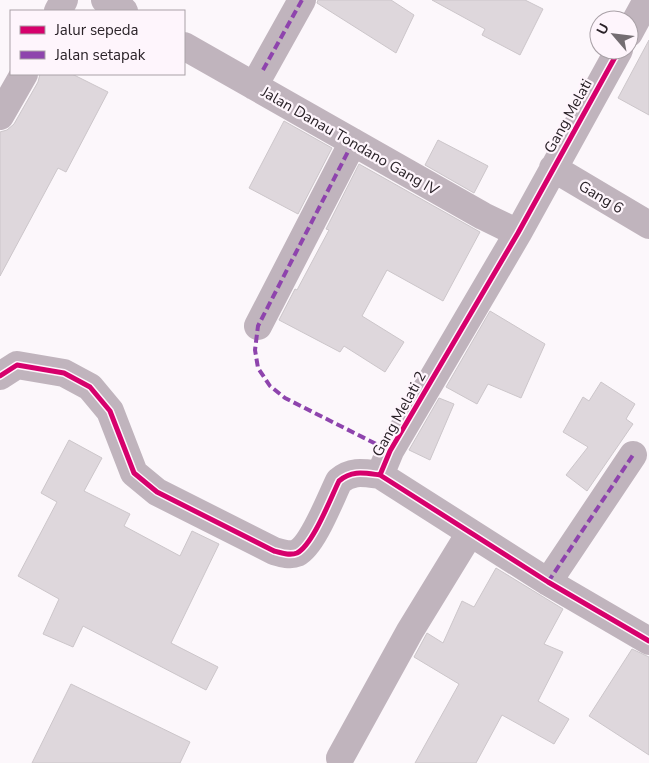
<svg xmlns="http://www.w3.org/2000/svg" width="649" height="763" font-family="'Nunito Sans',sans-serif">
<rect width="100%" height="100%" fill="#fcf7fb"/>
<!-- building -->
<path fill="#ded7dc" stroke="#ccc6ca" d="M318 0H391L414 15 396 53 317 3Z
M432 0H525L543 9 520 55 482 35 485 29Z
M649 40V115L618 98Z
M40 74H72L108 92 66 172 58 168 0 276V132L7 130 14 124 38 82Z
M284 121 332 148 298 214 249 188Z
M438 140 488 166 474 193 425 165Z
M359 164 480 232 443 301 387 270 362 316 404 342 385 372 344 346 340 352 279 320 295 289 297 290 329 230 326 229Z
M490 311 545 344 521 398 488 384 477 404 446 387Z
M601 382 635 404 626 419 633 424 587 491 566 475 588 447 563 432 583 397 589 401Z
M439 398 454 404 430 460 409 450Z
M69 440 102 458 84 491 130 514 124 526 180 556 192 531 219 544 171 643 218 667 206 690 83 626 73 647 43 634 59 599 18 576 57 502 41 493Z
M496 568 563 609 544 644 563 652 538 701 569 719 554 744 502 715 476 763H415L459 684 414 657 427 633 443 643 462 601 474 607Z
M632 649 649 657V755L589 716Z
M71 684 190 742 180 763H32Z"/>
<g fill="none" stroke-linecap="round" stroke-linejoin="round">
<!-- street -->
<path stroke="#c0b4bd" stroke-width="28" d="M105 0 124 11
M58 11 64 0
M629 33 647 0
M184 46 483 216 518 233
M254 86 302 0
M0 116 24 74
M553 168 649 225
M258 326 353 142
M0 376 17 365 64 373 90 387 110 411 134 473 157 492 274 551C281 553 290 556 297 553 313 545 331 497 339 481 352 470 364 473 380 475L548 582 649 641
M380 475 390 451 518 233 619 50
M548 582 633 455
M340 758 410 631 470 533"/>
<!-- quiet -->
<path stroke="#8e44ad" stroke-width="4" stroke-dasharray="8 4" stroke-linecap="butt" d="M263 70 302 0
M353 142 258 326 255 350 258 368 270 386 285 398 390 451
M548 582 633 455"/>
<defs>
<path id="cycleway" d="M0 376 17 365 64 373 90 387 110 411 134 473 157 492 274 551C281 553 290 556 297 553 313 545 331 497 339 481 352 470 364 473 380 475L548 582 649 641
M380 475 390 451 518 233 619 50"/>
</defs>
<!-- cycleway casing -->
<use href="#cycleway" stroke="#fef5fc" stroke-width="8"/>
<!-- cycleway -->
<use href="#cycleway" stroke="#d6006c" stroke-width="5"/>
</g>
<g text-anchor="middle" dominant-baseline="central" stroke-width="4.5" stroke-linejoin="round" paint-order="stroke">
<!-- street labels -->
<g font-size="15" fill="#2a2228" stroke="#fef5fc">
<text transform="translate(568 116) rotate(-61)">Gang Melati</text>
<text transform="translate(350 141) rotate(30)">Jalan Danau Tondano Gang IV</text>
<text transform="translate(601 197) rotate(31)">Gang 6</text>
<text transform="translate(399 414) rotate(-61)">Gang Melati 2</text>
</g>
</g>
<!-- legend -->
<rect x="10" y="10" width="175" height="65" fill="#fef5fc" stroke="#a9a1a7"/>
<rect x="20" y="26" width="25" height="8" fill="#d6006c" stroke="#a9a1a7"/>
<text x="55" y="35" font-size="15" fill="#2a2228">Jalur sepeda</text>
<rect x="20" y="51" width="25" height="8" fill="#8e44ad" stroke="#a9a1a7"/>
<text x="55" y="60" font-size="15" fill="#2a2228">Jalan setapak</text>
<!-- north arrow -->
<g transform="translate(614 35) rotate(298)"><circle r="24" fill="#fef5fc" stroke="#a9a1a7"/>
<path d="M0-4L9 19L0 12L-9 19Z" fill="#746d72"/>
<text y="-8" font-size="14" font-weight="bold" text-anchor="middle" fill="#2a2228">U</text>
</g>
</svg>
